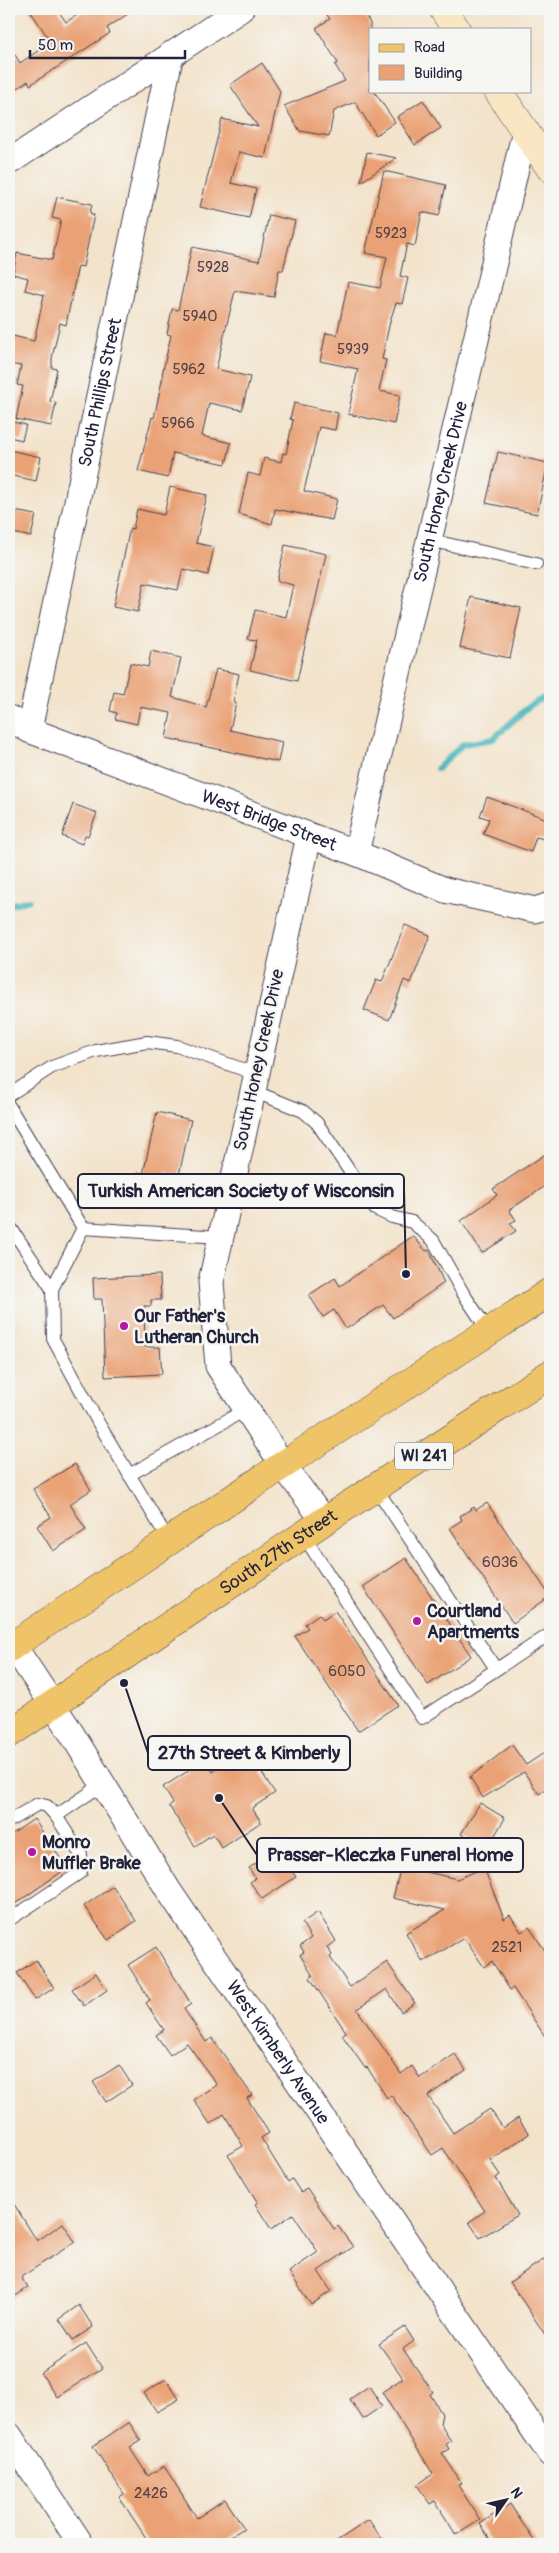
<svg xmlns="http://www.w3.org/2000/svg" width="559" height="2553" font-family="Pangolin,sans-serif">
<rect width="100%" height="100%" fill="#f6f6f2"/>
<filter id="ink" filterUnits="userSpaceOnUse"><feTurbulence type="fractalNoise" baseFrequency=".02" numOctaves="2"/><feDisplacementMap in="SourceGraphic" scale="10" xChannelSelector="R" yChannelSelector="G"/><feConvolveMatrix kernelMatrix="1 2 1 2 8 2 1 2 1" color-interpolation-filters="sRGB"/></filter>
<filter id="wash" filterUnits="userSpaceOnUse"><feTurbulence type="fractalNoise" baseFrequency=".0096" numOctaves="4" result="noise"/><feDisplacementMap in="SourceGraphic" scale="20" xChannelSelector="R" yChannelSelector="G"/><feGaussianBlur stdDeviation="1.12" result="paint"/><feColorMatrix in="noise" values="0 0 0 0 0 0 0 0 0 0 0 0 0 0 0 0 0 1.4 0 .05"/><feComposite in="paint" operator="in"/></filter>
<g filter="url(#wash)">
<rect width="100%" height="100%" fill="#f3e3cb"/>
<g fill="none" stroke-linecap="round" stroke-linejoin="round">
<!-- stream -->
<path stroke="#43b4bb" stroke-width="6" d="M437 769 463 744 493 739 529 706 550 694
M9 905 29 900"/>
</g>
<g id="blocks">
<!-- building -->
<path fill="#eaa174" d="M29 9H57L66 22 87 9H135L107 28 110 33 30 85 28 81 9 94V45L20 63 51 42Z
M323 9H361L370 23V91H374L395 122 376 135 355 102 334 111 329 136 300 131 284 106 345 81 335 65 338 63 316 28 330 19Z
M262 63 280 91 265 158 239 152 231 183 256 189 249 218 200 207 222 119 258 127 230 85Z
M423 100 441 128 415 145 397 117Z
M367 152 396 158 361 182Z
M384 171 446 185 439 216 422 212 415 246 407 244 400 276 408 278 402 304 396 303 390 321 382 359 386 360 379 391 400 395 394 424 348 414 358 369 320 361 326 333 337 335 348 282 380 288 387 257 365 253Z
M57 197 92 204 90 213 94 215 83 267 78 266 66 325 60 323 52 358V368L57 369 50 402 56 403 51 426 16 419 23 386 17 385 21 366 9 364V354L13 336 34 341 44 295 25 290 28 278 13 274 17 253 52 260 61 220 52 218Z
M269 215 295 221 283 270H279L274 297 235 291 216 369 250 377 242 410 209 403 202 436 231 443 226 464 173 453 168 478 138 471 152 417 154 418 163 376 162 375 171 335 167 334 172 309 178 310 192 247 259 261Z
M294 403 338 413 335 430 319 427 304 491 337 499 332 520 275 509 272 524 239 514 248 473 260 476 264 458 281 462 283 453 286 454 293 420 290 419Z
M9 421 26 425 22 440 9 437Z
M9 450 41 457 36 481 9 475Z
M498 452 548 463 537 514 486 503Z
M170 487 207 495 196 543 214 547 208 575 183 569 178 590 144 583 138 612 113 607 130 528 133 529 137 509 164 515Z
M9 510 36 515 31 537 9 532Z
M285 545 326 554 297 681 250 670 257 640 248 639 255 610 286 617 293 585 277 581Z
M471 597 521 608 510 658 460 648Z
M151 651 181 658 172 697 206 707 216 669 239 674 233 702 236 703 230 730 282 742 278 762 166 738 171 713 140 707 137 724 115 719 117 713 110 711 114 692 123 694 130 663 148 667Z
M487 797 550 820 544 839 536 837 531 852 483 834 489 819 480 816Z
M73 804 97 813 88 836 85 835 82 844 62 836Z
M405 925 430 935 411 983 404 980 389 1020 364 1010 376 980 382 982Z
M157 1112 191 1120 179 1175 166 1172 158 1204 132 1198 138 1172 143 1174Z
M550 1151V1183L509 1210 516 1220 510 1223 516 1231 482 1253 461 1221 497 1195 493 1189Z
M413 1236 426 1251 429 1250 444 1283 393 1318 383 1305 346 1329 334 1310 323 1317 309 1295 335 1278 340 1286Z
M160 1275 161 1300H151V1306H144L145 1347H160L162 1374 105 1377 102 1299H94L93 1278Z
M75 1464 91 1490 70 1504 86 1530 53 1551 37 1526 51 1517 33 1489Z
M487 1503 550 1596 513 1623 450 1528 462 1520 460 1516 474 1507 476 1510Z
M406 1558 471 1656 428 1685 363 1587Z
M335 1611 398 1705 358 1731 295 1636 308 1628 305 1624 319 1614 323 1619Z
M194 1742 213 1772 247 1750 275 1793 252 1808 261 1822 222 1848 213 1834 195 1846 169 1806 173 1803 163 1787 188 1771 177 1753Z
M512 1745 526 1765 550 1749V1786L539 1794 524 1772 483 1798 470 1777Z
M480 1803 505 1818 486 1850 461 1834Z
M34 1819 67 1868 9 1908V1836Z
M277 1849 296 1877 262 1899 250 1882 255 1878 249 1868Z
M401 1866 457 1879 484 1868 504 1919 510 1915 521 1932 529 1927 550 1958V2044L513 1988 510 1990 492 1961 484 1967 464 1938 423 1962 406 1933 445 1910 393 1898Z
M113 1886 136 1921 108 1940 84 1906Z
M318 1912 336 1941 327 1947 332 1955 330 1957 350 1987 387 1962 415 2003 401 2012 387 1989 357 2009 401 2074 412 2066 420 2078 455 2054 466 2070 428 2096 453 2133 490 2109 503 2128 518 2118 529 2134 490 2160 500 2175 496 2178 518 2215 480 2238 469 2222 485 2211 443 2148 432 2155 391 2095 387 2098 367 2067 365 2068 342 2035 346 2032 310 1978 313 1976 300 1955 304 1952 300 1946 311 1938 302 1923Z
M156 1947 191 2004 184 2009 206 2042 212 2038 252 2095 247 2098 269 2133 261 2138 288 2182 292 2179 301 2193 307 2188 334 2229 338 2226 353 2247 318 2271 331 2291 311 2305 289 2272 318 2252 293 2214 271 2229 255 2204 258 2203 228 2155 243 2146 224 2114 210 2124 194 2100 217 2085 187 2043 170 2055 156 2035 164 2030 146 2003 150 2000 128 1965Z
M36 1960 54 1988 35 2000 17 1973Z
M96 1973 107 1990 84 2006 72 1989Z
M119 2065 132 2085 106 2102 93 2082Z
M9 2196 37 2241 63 2223 75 2242 21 2277 28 2288 9 2300Z
M550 2255V2342L510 2282Z
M79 2305 93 2327 73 2340 59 2319Z
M405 2327 414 2341 403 2349 433 2392 430 2394 442 2414 440 2424 451 2441 446 2444 449 2449 442 2453 462 2483 458 2485 480 2520 456 2535 435 2501 430 2504 417 2485 433 2474 382 2392 403 2378 379 2344Z
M86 2343 102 2368 57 2397 41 2373Z
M166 2379 179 2399 157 2412 144 2393Z
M369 2386 382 2406 363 2419 350 2399Z
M129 2422 141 2441 130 2448 148 2476 164 2466 197 2518 225 2499 244 2528 218 2544H150L119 2497 124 2494 93 2446Z
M510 2504 536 2544H493L480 2524Z
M369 2520 385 2544H332Z"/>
</g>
</g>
<g filter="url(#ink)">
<use href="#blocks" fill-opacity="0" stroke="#413f51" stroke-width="1"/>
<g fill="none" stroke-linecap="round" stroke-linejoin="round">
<defs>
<path id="lane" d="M429 540 536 564
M253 1091 303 1111 317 1123 375 1209 392 1217 412 1222 433 1240 463 1293 489 1332
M9 1095 52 1067 96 1051 147 1042 177 1046 256 1074
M9 1106 83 1228
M9 1225 52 1289
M129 1475 247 1409
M376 1488 496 1669
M303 1535 422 1718 550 1634
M169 1541 99 1424 53 1339 52 1289 83 1228 220 1237
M9 1821 38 1804 47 1806 56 1816 103 1784
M9 1920 81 1872V1855L56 1816"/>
<g id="street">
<path d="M9 162 241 9"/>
<path id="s1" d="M9 718 29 730 356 853 445 890 535 910 550 905"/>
<path id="s2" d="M29 730 171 54"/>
<path d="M309 836 211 1282 218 1366 283 1465 324 1521"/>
<path id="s3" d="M356 853 525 130"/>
<path id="s4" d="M13 1645 70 1731 169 1891 550 2454"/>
<path d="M9 2435 81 2544"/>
</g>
<path id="secondary" d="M443 9 456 29
M498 91 550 168"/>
<g id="primary">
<path d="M9 1648 283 1465 550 1292"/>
<path id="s5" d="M9 1734 324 1521 550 1374"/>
</g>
</defs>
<!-- lane casing -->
<use href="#lane" stroke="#413f51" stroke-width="14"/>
<!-- street casing -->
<use href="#street" stroke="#413f51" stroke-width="27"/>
<!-- secondary casing -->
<use href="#secondary" stroke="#413f51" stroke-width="29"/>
<!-- primary casing -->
<use href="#primary" stroke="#413f51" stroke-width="29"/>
<!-- lane -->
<use href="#lane" stroke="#fff" stroke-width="12"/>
<!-- street -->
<use href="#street" stroke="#fff" stroke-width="25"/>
<!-- secondary -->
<use href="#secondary" stroke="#f9e7c3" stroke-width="28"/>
<!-- primary -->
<use href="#primary" stroke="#efc469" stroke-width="28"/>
</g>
</g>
<!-- markers -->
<g fill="#b5179e" stroke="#f6f6f2" stroke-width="2">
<circle cx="124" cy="1326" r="5"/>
<circle cx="417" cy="1621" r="5"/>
<circle cx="32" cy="1852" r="5"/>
</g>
<g text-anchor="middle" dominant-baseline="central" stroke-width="5" stroke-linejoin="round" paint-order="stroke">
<!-- number labels -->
<g font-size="15" fill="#544249">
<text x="391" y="233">5923</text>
<text x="213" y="267">5928</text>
<text x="200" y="316">5940</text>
<text x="353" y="349">5939</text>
<text x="189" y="369">5962</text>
<text x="178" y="423">5966</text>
<text x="500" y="1562">6036</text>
<text x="347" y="1671">6050</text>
<text x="507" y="1947">2521</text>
<text x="151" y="2493">2426</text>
</g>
<!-- shield labels -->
<rect fill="#f6f6f2" stroke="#626272" stroke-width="1" x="395" y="1442.5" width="58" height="27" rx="4"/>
<g font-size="16" font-weight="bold" fill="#22223b">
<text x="424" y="1456">WI 241</text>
</g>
<!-- street labels -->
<g font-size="18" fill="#22223b" stroke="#f6f6f2">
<text stroke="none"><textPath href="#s2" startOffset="345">South Phillips Street</textPath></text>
<text stroke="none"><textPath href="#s3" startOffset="371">South Honey Creek Drive</textPath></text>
<text stroke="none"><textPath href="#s1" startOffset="280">West Bridge Street</textPath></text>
<text transform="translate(259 1060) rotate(-78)">South Honey Creek Drive</text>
<text stroke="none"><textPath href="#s5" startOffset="325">South 27th Street</textPath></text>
<text stroke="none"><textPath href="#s4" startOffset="486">West Kimberly Avenue</textPath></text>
</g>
<!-- poi labels -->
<g font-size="18" font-weight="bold" fill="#22223b" stroke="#f6f6f2" text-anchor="start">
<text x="134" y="1316">Our Father's<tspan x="134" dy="21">Lutheran Church</tspan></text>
<text x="427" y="1611">Courtland<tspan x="427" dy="21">Apartments</tspan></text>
<text x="42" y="1842">Monro<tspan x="42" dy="21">Muffler Brake</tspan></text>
</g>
</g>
<!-- callouts -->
<path fill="none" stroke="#22223b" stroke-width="2" d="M406 1274L404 1191M124 1683L148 1753M219 1798L257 1855"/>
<g fill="#22223b" stroke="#f6f6f2" stroke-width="2">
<circle cx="406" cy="1274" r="5"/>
<circle cx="124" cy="1683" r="5"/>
<circle cx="219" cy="1798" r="5"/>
</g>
<g fill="#f6f6f2" stroke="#22223b" stroke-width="2">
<rect x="78" y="1174" width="326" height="34" rx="5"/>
<rect x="148" y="1736" width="202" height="34" rx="5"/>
<rect x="257" y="1838" width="266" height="34" rx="5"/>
</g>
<g font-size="19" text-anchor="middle" font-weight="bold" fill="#22223b">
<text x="241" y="1197">Turkish American Society of Wisconsin</text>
<text x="249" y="1759">27th Street &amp; Kimberly</text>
<text x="390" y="1861">Prasser-Kleczka Funeral Home</text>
</g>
<!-- margin -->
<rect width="559" height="2553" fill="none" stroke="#f6f6f2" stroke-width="30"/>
<!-- legend -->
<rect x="369" y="28" width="162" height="65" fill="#f6f6f2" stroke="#a1a1a9"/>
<rect x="379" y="44" width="25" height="8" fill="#efc469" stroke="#a1a1a9"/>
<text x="414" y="52" font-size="15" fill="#22223b">Road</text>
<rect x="379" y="65" width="25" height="15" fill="#eaa174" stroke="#a1a1a9"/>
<text x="414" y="78" font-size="15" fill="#22223b">Building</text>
<!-- north arrow -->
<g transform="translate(506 2500) rotate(56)" stroke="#f6f6f2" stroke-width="4" paint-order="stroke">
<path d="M0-4L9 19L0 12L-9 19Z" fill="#22223b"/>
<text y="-8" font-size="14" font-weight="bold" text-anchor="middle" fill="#22223b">N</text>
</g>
<!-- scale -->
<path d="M30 50v8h155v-8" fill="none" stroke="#22223b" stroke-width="2.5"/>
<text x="38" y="50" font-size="15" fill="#22223b" stroke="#f6f6f2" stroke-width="4" paint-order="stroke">50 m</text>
</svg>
